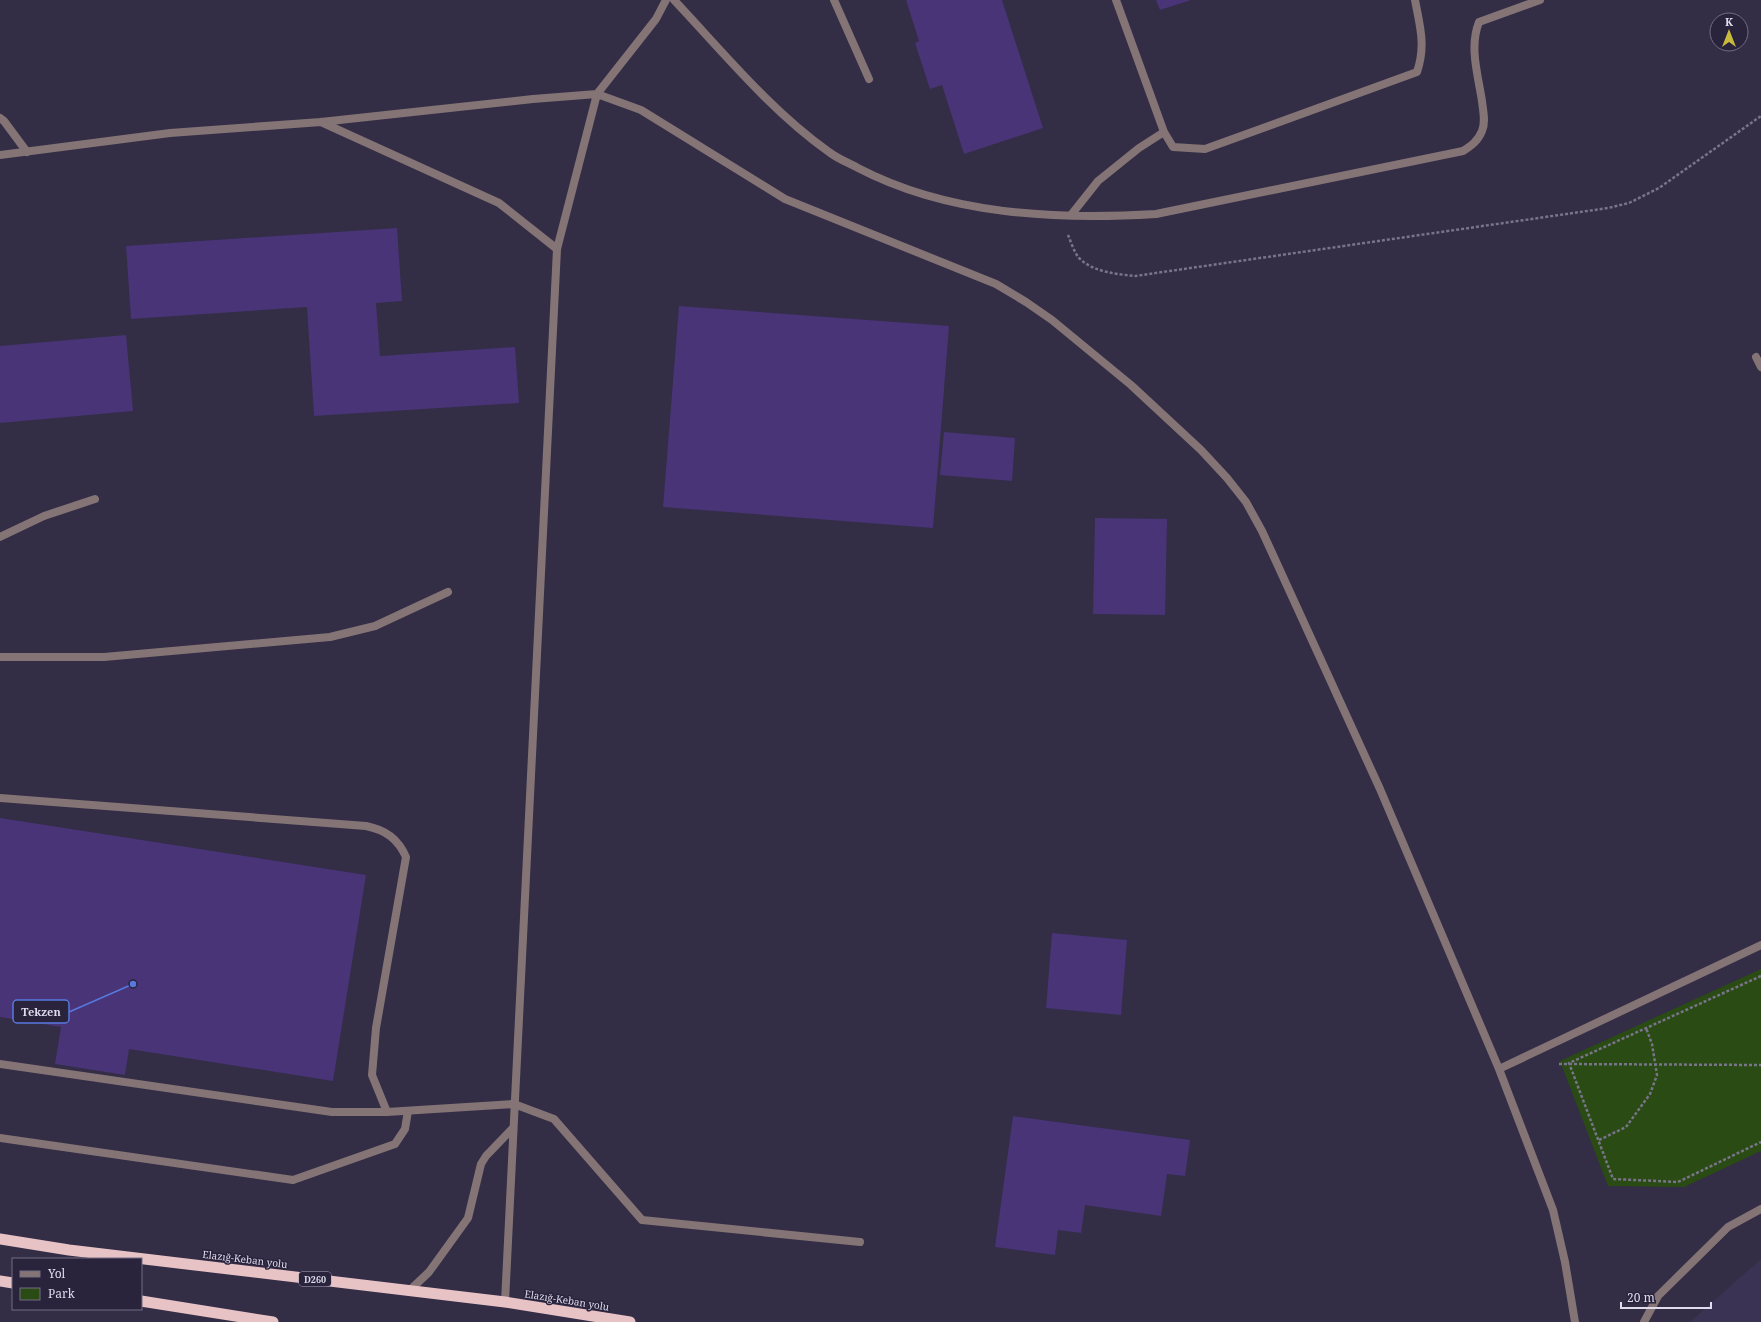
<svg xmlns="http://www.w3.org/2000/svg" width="1761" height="1322" font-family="'Noto Serif',serif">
<rect width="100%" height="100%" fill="#332d46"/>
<!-- built -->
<path fill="#3b3353" d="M1761 1259V1322H1690Z"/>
<!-- green -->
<path fill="#2a4b14" d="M1761 969V1151L1684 1187 1608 1186 1560 1061Z"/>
<!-- building -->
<path fill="#483476" d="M906 0H1002L1043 128 964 154 942 85 930 89 915 43 919 41Z
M1156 0H1191L1160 10Z
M397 228 402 301 376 303 380 356 515 347 519 403 314 416 307 307 131 319 126 246Z
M679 306 949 326 933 528 663 507Z
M126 335 133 411 0 423V346Z
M944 432 1015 438 1012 481 940 475Z
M1095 518 1167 519 1165 615 1093 614Z
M0 818 366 875 333 1081 129 1049 125 1075 55 1064 61 1027 0 1017Z
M1052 933 1127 940 1121 1015 1046 1008Z
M1013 1116 1190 1140 1185 1176 1167 1174 1161 1216 1085 1205 1081 1233 1058 1230 1055 1255 995 1247Z"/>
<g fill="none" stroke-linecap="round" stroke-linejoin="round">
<!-- path -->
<path stroke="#787489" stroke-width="2.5" stroke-dasharray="3 2" stroke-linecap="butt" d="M1068 235C1071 242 1074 252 1079 258 1093 272 1116 274 1135 276L1608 208 1629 203 1659 188 1761 116
M1761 976 1569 1063 1613 1179 1678 1182 1761 1142
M1559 1064 1761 1065
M1599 1140 1626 1127 1650 1094 1657 1075 1652 1044 1646 1028"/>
<!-- service -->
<path stroke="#857475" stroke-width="8" d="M674 0C723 52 770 110 829 152 838 159 849 163 858 168 948 215 1056 220 1156 214L1463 151C1471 146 1478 141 1482 131 1486 122 1483 111 1482 101 1478 75 1469 47 1479 22L1540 0
M834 0 869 79
M1116 0 1164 132 1173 147 1205 149 1417 72C1426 45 1420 27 1415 0
M0 118 4 121 27 152
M1071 215 1098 181 1139 148 1164 132
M1756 357 1761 367
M0 537 44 516 95 499
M0 657H104L330 637 375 626 448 592
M0 798 366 826C386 830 398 839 406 857L376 1028 372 1075 387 1112
M0 1064 332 1112H387L514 1104 554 1119 642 1220 860 1242
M0 1138 293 1180 395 1144 405 1129 408 1111"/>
<!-- minor -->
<path stroke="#857475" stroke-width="8" d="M321 122 499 203 557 249
M0 155 170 133 321 122 533 99 597 94 641 110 785 199 996 284 1026 302 1052 320 1131 385 1201 450 1227 478 1246 502 1262 531 1380 789 1499 1069 1553 1210 1565 1262 1575 1322
M1499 1069 1761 945
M410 1290 429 1272 468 1218 481 1164 486 1156 513 1128
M505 1302 557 249 597 94 656 19 666 0
M1644 1322 1658 1296 1728 1227 1761 1209"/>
<!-- trunk -->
<path stroke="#e8c3c6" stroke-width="11" d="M0 1239 69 1250 505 1302 630 1322
M0 1281 13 1283
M141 1301 273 1322"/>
</g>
<g text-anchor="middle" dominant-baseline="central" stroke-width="3" stroke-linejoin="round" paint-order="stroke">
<!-- shield labels -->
<rect fill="#29233c" stroke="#a8a4b8" stroke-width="1" x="299" y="1272" width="32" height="14" rx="3"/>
<g font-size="9" font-weight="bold" fill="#dfdced">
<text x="315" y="1279">D260</text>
</g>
<!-- street labels -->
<g font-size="10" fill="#dfdced" stroke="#29233c">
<text transform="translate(245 1259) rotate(7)">Elazığ-Keban yolu</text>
<text transform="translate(567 1300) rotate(9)">Elazığ-Keban yolu</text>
</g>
</g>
<!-- callouts -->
<path fill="none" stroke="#5779de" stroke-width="1.5" d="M133 984L69 1012"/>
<circle fill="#5779de" stroke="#29233c" stroke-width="1.5" cx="133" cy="984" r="4"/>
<rect fill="#29233c" stroke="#5779de" stroke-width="1.5" x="13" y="1000" width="56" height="23" rx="4"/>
<g font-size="11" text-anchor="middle" font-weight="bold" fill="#dfdced">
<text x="41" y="1016">Tekzen</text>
</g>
<!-- legend -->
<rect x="12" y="1258" width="130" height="52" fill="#29233c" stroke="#726d83"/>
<rect x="20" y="1271" width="20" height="6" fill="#857475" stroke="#726d83"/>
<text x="48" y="1278" font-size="12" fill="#dfdced">Yol</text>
<rect x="20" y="1288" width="20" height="12" fill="#2a4b14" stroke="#726d83"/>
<text x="48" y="1298" font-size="12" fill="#dfdced">Park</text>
<!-- north arrow -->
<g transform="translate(1729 32)"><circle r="19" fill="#29233c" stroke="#726d83"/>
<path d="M0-3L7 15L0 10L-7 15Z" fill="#c8bb3b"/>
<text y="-6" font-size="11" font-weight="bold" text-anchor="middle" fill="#dfdced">K</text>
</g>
<!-- scale -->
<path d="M1621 1302v6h90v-6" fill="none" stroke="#dfdced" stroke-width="2"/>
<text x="1627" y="1302" font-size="12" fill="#dfdced" stroke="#29233c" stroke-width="3" paint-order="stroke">20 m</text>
</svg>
